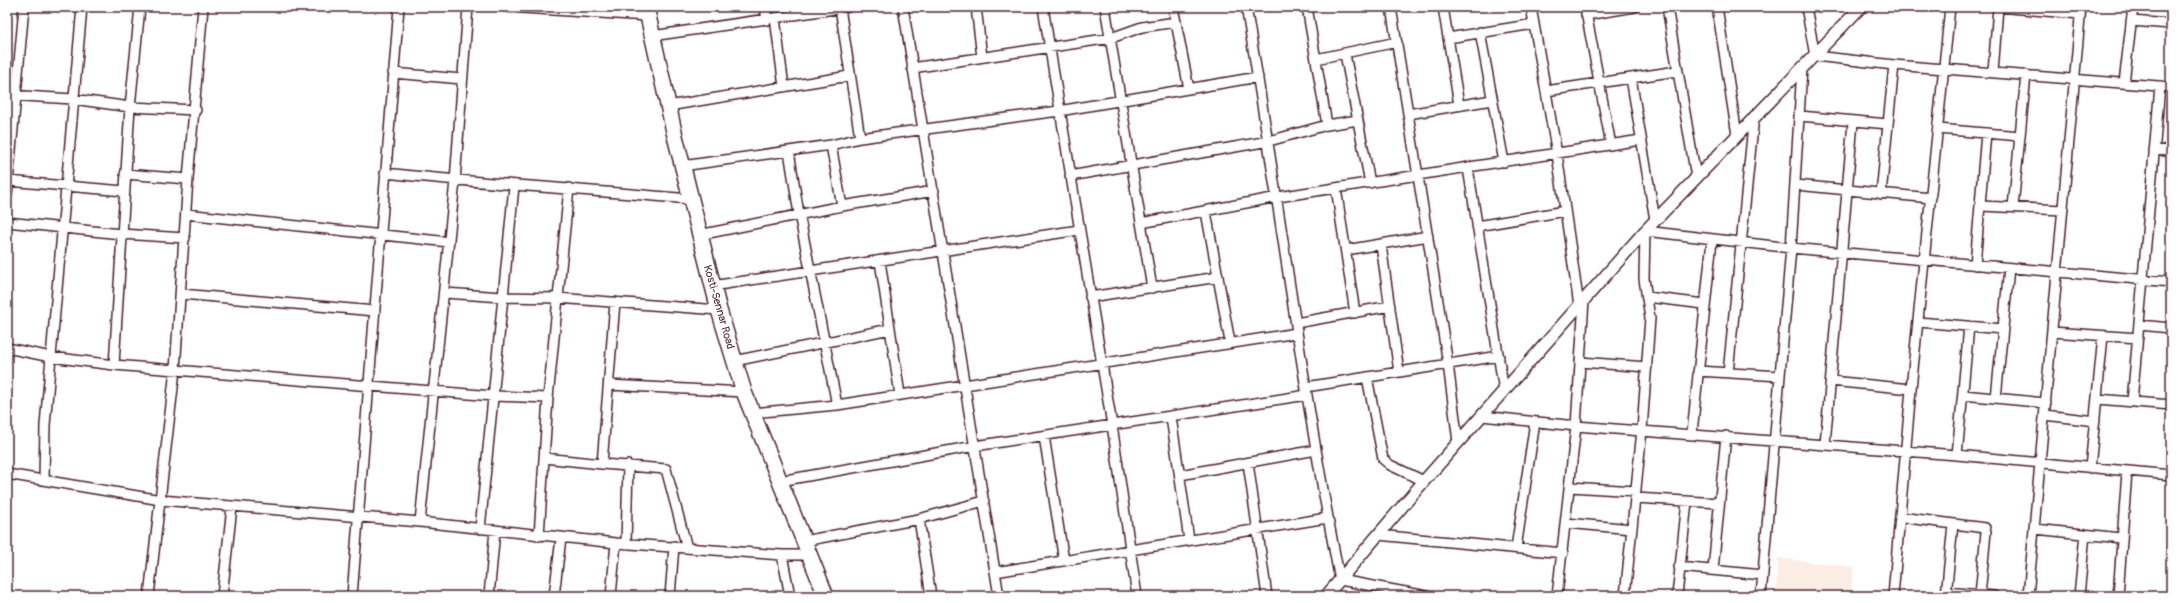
<svg xmlns="http://www.w3.org/2000/svg" width="2178" height="603" font-family="Pangolin,sans-serif">
<rect width="100%" height="100%" fill="#fff"/>
<filter id="ink" filterUnits="userSpaceOnUse"><feTurbulence type="fractalNoise" baseFrequency=".025" numOctaves="2"/><feDisplacementMap in="SourceGraphic" scale="8" xChannelSelector="R" yChannelSelector="G"/><feConvolveMatrix kernelMatrix="1 2 1 2 8 2 1 2 1" color-interpolation-filters="sRGB"/></filter>
<g filter="url(#ink)">
<!-- built -->
<path fill="#fcede4" d="M1778 558 1854 567 1850 596H1776Z"/>
<g fill="none" stroke-linecap="round" stroke-linejoin="round">
<defs>
<path id="minor" d="M506 7 647 16
M765 7 767 20
M903 7 999 596
M976 7 982 57
M1043 7 1112 425 1137 596
M1105 7 1152 288
M1173 7 1189 89
M1246 7C1279 198 1302 390 1340 580L1427 596
M1307 7 1327 125
M1391 7 1448 364 1458 442
M1443 7 1459 105
M1531 7 1557 154 1579 306
M1585 7 1611 145
M1667 7 1696 177
M1717 7 1737 135
M1806 7 1815 56 1894 65 2171 87
M1998 7 2080 14
M840 8 860 138
M1586 15 1635 7
M775 18 784 87
M2131 21 2171 24
M1480 32 1504 162
M652 36 848 7
M1448 38 1534 24
M1345 54 1370 183
M1316 59 1397 42
M912 68 1111 38 1142 27 1176 22
M1993 72 1998 7
M393 73 462 79
M1631 78 1655 220
M2124 83 2133 7
M1546 91 1677 71
M7 95 73 99 130 107 196 110
M668 106 849 76
M1408 114 1492 100
M1800 116 1888 124
M1938 129 2020 136
M831 145 842 206
M2154 150 2171 151
M789 151 799 214 837 405
M682 166 831 145 860 138 1059 111 1258 77
M1468 168 1504 391
M385 173C487 184 589 190 691 199
M125 174 188 179
M1070 176 1269 141 1327 125 1358 120
M8 181 124 191
M1796 185 1931 198
M1336 188 1355 313
M1881 194 1894 65
M7 195 24 7
M1981 206 2063 210
M2013 207 2026 75
M1206 212 1230 342
M186 214 449 242
M7 222 121 234 185 238
M1141 223 1278 197 1641 140
M1477 226 1565 211
M699 235 842 206 934 191
M1381 245 1399 372
M1346 250 1428 236
M880 261 900 395
M1975 265 1986 133
M712 286 1079 230
M445 293 502 297 557 298 719 310
M181 294 375 311
M1090 297 1218 277
M1647 297 1704 304
M1918 322 2003 329
M1296 323 1390 306
M2139 325 2171 328
M2052 332 2138 338
M7 348 51 357 114 365 493 396 548 398
M734 361 890 329
M1580 362 1647 367
M114 365 130 107 140 7
M1698 371 1780 376
M1728 373 1754 116
M1367 377 1383 459 1390 465 1424 481
M1831 381 1911 389
M609 385 744 392
M1306 387 1499 356
M1963 395 2046 403
M1996 398 2009 268
M2097 399 2171 405
M2132 402 2160 86
M752 413 837 405 1297 333
M2045 415 2095 421
M1482 416 1576 426 1957 455 2171 475
M1171 417 1189 540
M1692 433 1712 240
M1044 436 1064 561
M1825 444 1853 122
M1957 455 1969 326
M544 458 602 464 615 302
M1248 463 1267 596
M602 464 666 469 687 548
M2090 468 2103 336
M7 474 161 500 420 522 616 543 782 555H810
M1180 475 1316 450
M44 480 45 425 51 357 82 7
M780 481 975 446 1307 395
M1570 487 1636 491
M1635 498 1719 503
M1900 517 1985 528 1986 532 1980 595
M919 519 931 596
M420 522 455 181 468 7
M1566 523 1632 529
M480 529 514 186
M2035 529 2121 538
M1378 535 1563 553
M539 536 548 398 569 188
M804 541 919 519 984 501
M626 544 628 465
M1516 548 1535 422
M782 555 790 596
M1679 567 1763 575
M1713 570 1726 436
M995 572 1327 518
M1946 592 1994 596
M149 596 175 370 188 179 203 7
M222 596 232 507
M352 596 399 7
M489 596 495 530
M554 596 561 538
M611 596 616 543
M670 596 674 546
M1557 596 1576 426 1584 300
M1625 596 1642 430 1650 318 1644 279 1645 231 1791 248 2171 282
M1677 596 1687 501
M1761 596 1791 248 1802 68
M1893 596 1911 389 1950 7
M1946 596 1953 524
M2028 596 2081 7
M2079 596 2085 534
M2118 596 2127 471"/>
<path id="tertiary" d="M1326 596 1424 481 1645 231 1861 7"/>
<path id="trunk" d="M646 7 675 136 719 310 744 392 826 596"/>
</defs>
<!-- minor casing -->
<use href="#minor" stroke="#4a1f2b" stroke-width="12"/>
<!-- tertiary casing -->
<use href="#tertiary" stroke="#4a1f2b" stroke-width="14"/>
<!-- trunk casing -->
<use href="#trunk" stroke="#4a1f2b" stroke-width="18"/>
<!-- minor -->
<use href="#minor" stroke="#fff" stroke-width="9"/>
<!-- tertiary -->
<use href="#tertiary" stroke="#fff" stroke-width="11"/>
<!-- trunk -->
<use href="#trunk" stroke="#fff" stroke-width="15"/>
</g>
</g>
<g text-anchor="middle" dominant-baseline="central" stroke-width="4" stroke-linejoin="round" paint-order="stroke">
<!-- street labels -->
<g font-size="11" fill="#4a1f2b" stroke="#fff">
<text transform="translate(719 307) rotate(74)">Kosti-Sennar Road</text>
</g>
</g>
<!-- margin -->
<rect width="2178" height="603" fill="none" stroke="#fff" stroke-width="24"/>
<rect x="12" y="12" width="2154" height="579" fill="none" stroke="#4a1f2b" stroke-width="1.5" filter="url(#ink)"/>
</svg>
